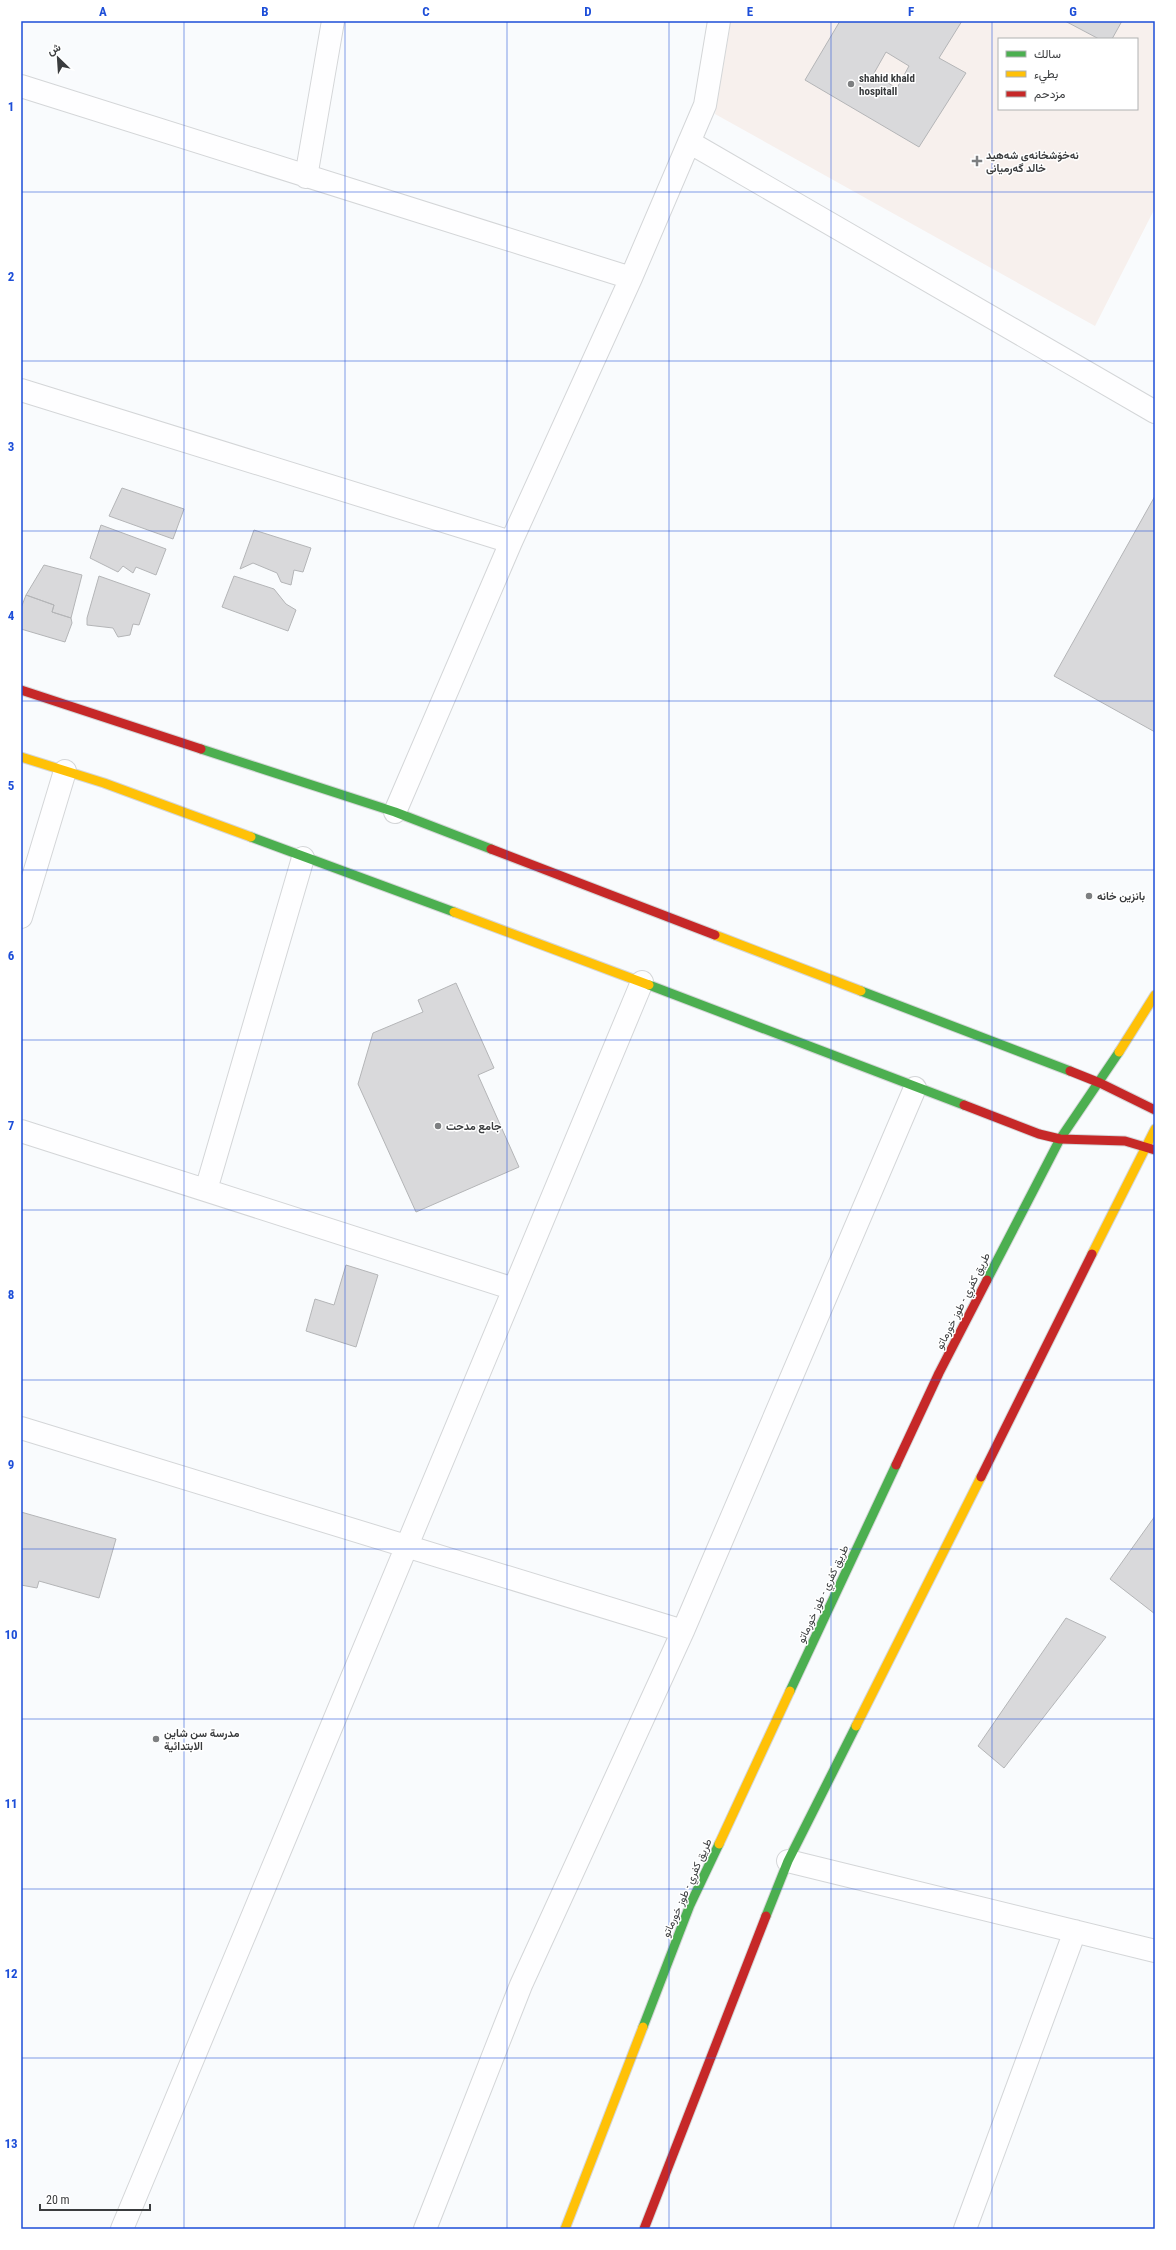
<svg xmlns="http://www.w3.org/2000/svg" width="1176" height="2250" font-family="'Roboto Condensed',Vazirmatn,sans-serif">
<rect width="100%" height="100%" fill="#f9fbfd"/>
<!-- medical -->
<path fill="#f7f0ed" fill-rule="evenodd" d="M731 21H1155V208L1095 326 715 114ZM999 39H1137V109H999Z"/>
<!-- building -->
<path fill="#d9d9db" stroke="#b4b5b7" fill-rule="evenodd" d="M840 21H962L939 58 966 73 919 147 805 80ZM886 52 909 66 897 88 873 75Z
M1065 21H1122L1112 39H1099Z
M122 488 184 509 173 539 109 516Z
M1155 496V732L1054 676Z
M101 525 166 549 156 575 136 567 133 573 123 566 118 572 90 558Z
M254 530 311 548 303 572 294 570 291 585 281 582 277 573 253 563 240 569Z
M44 565 82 575 71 618 52 612 54 605 26 595Z
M99 576 150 594 139 625 133 624 130 635 118 637 113 628 87 625V618Z
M234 576 274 589 286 604 296 610 288 631 222 607Z
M26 595 54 605 52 612 71 618 72 623 65 642 21 629V608Z
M456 983 494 1068 478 1075 519 1167 416 1212 358 1084 373 1033 423 1012 418 1000Z
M346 1265 378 1275 356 1347 306 1331 315 1299 334 1305Z
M21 1512 116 1539 99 1598 39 1581 37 1588 21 1585Z
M1155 1516V1614L1110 1579Z
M1066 1618 1106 1637 1004 1768 978 1746Z"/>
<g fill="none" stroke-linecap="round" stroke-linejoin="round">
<defs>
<path id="street" d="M21 86 631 278
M689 142 1155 412
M306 177 333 21
M21 390 511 542
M395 812 511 542 631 278 705 105 719 21
M21 917 65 771
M21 1131 514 1289
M206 1190 303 858
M21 1428 683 1631
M788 1861 1155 1951
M122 2229 642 982
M425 2229 521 1985 683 1631 915 1088
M965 2229 1075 1931"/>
<path id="fast" d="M201 749 395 812 491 849
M251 837 454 912
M649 985 964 1105
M861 991 1070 1071
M987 1280 1060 1139 1119 1052
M790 1691 896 1465
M766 1916 788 1861 856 1726
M643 2027 690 1905 719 1844"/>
<path id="slow" d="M21 757 104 783 251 837
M454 912 649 985
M715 935 861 991
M1119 1052 1155 995
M1092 1254 1155 1129
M856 1726 981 1477
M719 1844 790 1691
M565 2229 643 2027"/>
<path id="jam" d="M21 690 201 749
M491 849 715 935
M1070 1071 1100 1083 1155 1110
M964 1105 1039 1134 1060 1139 1125 1141 1155 1150
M896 1465 939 1373 987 1280
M981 1477 1092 1254
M644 2229 766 1916"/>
</defs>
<!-- street casing -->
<use href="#street" stroke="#d4d6d8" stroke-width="24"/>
<!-- fast casing -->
<use href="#fast" stroke="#d4d6d8" stroke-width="11"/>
<!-- slow casing -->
<use href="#slow" stroke="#d4d6d8" stroke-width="11"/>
<!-- jam casing -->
<use href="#jam" stroke="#d4d6d8" stroke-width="11"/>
<!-- street -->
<use href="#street" stroke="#fefeff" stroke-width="22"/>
<!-- fast -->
<use href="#fast" stroke="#4caf50" stroke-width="9"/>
<!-- slow -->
<use href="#slow" stroke="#ffc107" stroke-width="9"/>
<!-- jam -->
<use href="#jam" stroke="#c62828" stroke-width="9"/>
</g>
<!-- grid -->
<path fill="none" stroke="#1d4ed8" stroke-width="1" stroke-opacity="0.55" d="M184 21V2229M345 21V2229M507 21V2229M669 21V2229M831 21V2229M992 21V2229M21 192H1155M21 361H1155M21 531H1155M21 701H1155M21 870H1155M21 1040H1155M21 1210H1155M21 1380H1155M21 1549H1155M21 1719H1155M21 1889H1155M21 2058H1155"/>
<!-- markers -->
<g fill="#7d7f81" stroke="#fff" stroke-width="1.5">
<circle cx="851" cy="84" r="4"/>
<path d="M975 155h4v4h4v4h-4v4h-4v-4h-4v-4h4z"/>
<circle cx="1089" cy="896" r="4"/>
<circle cx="438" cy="1126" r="4"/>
<circle cx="156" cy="1739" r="4"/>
</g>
<g text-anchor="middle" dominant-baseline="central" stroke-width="3" stroke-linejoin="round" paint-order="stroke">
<!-- poi labels -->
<g font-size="11" font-weight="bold" fill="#3a3c3e" stroke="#fff" text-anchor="start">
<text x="859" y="78">shahid khald<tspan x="859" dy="13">hospitall</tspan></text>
<text x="986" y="155">نەخۆشخانەی شەهید<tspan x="986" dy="13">خالد گەرمیانی</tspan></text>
<text x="1097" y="896">بانزين خانه</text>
<text x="446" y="1126">جامع مدحت</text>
<text x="164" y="1733">مدرسة سن شاين<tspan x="164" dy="13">الابتدائية</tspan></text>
</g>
<!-- street labels -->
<g font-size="11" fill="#3a3c3e" stroke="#fff">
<text transform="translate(963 1301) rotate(-63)">طريق كفري - طوز خورماتو</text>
<text transform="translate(823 1594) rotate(-65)">طريق كفري - طوز خورماتو</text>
<text transform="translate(687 1888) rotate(-66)">طريق كفري - طوز خورماتو</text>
</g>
</g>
<!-- border -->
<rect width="1176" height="2250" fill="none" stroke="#ffffff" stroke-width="44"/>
<!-- legend -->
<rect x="998" y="38" width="140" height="72" fill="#ffffff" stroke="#b0b1b2"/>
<rect x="1006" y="51" width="20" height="6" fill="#4caf50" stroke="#b0b1b2"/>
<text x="1034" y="58" font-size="12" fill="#3a3c3e">سالك</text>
<rect x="1006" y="71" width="20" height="6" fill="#ffc107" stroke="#b0b1b2"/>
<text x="1034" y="78" font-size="12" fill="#3a3c3e">بطيء</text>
<rect x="1006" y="91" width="20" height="6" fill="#c62828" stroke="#b0b1b2"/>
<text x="1034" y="98" font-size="12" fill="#3a3c3e">مزدحم</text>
<!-- north arrow -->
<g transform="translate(58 58) rotate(335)" stroke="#ffffff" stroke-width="3" paint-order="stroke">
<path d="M0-3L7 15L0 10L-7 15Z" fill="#3a3c3e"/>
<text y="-6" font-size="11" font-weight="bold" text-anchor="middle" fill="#3a3c3e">ش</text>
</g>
<!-- scale -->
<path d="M40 2204v6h110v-6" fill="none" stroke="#3a3c3e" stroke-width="2"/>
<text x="46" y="2204" font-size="12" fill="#3a3c3e" stroke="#ffffff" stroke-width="3" paint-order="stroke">20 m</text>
<rect x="22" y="22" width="1132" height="2206" fill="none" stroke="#1d4ed8" stroke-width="1.5"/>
<g font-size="13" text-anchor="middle" font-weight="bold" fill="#1d4ed8">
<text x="103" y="16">A</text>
<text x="265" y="16">B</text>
<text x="426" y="16">C</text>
<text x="588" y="16">D</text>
<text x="750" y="16">E</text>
<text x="911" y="16">F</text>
<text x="1073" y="16">G</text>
<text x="11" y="111">1</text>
<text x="11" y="281">2</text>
<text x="11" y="451">3</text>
<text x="11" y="620">4</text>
<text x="11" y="790">5</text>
<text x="11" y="960">6</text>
<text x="11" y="1130">7</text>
<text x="11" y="1299">8</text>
<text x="11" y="1469">9</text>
<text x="11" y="1639">10</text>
<text x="11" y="1808">11</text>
<text x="11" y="1978">12</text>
<text x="11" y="2148">13</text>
</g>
</svg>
